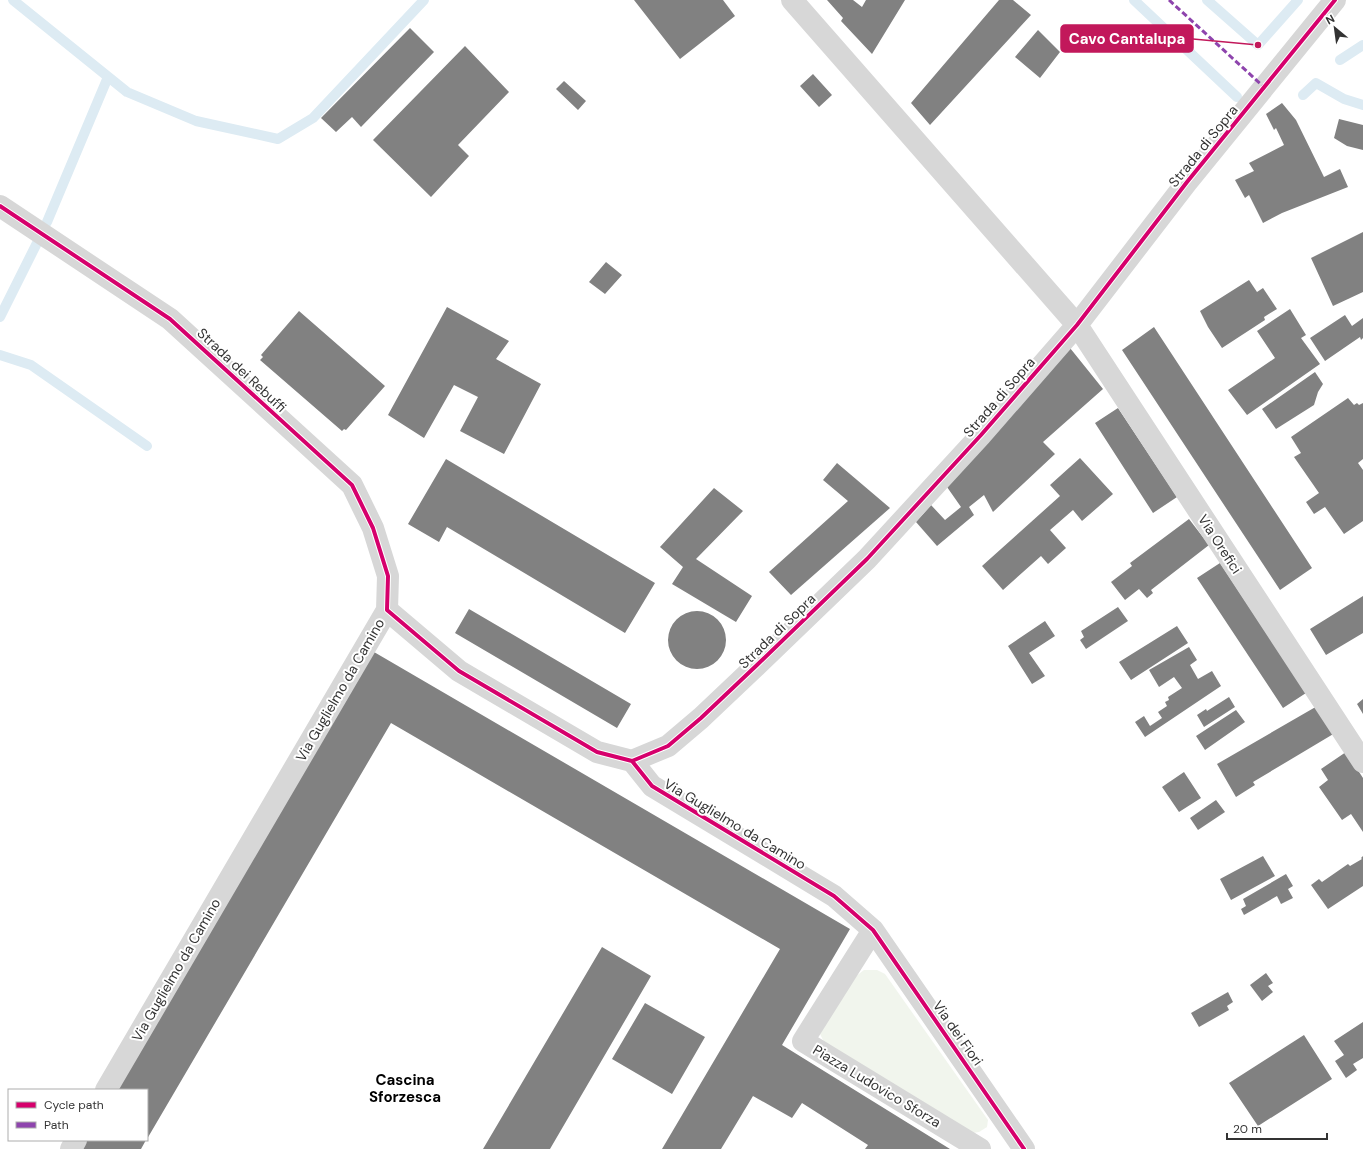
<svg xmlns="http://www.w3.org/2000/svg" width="1363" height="1149" font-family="'DM Sans',sans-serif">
<rect width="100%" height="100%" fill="#fff"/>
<!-- green -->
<path fill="#f1f5ed" d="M864 970H877L885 974 988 1120 987 1127 979 1132 973 1133 824 1042 819 1032 855 977Z"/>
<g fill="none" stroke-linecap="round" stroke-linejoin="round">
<!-- stream -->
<path stroke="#ddebf3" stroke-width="10" d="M13 0 127 92 196 121 278 139 313 118 424 0
M1134 0 1237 97
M1207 0 1258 45 1298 0
M1340 60 1363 45
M1303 95 1316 83 1344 99 1363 105
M47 222 108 77
M0 317 37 243
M0 355 31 365 147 446"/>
</g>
<!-- building -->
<path fill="#818181" d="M634 0H723L735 16 680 59Z
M827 0H853L862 7 866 0H905L872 54 841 21 843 18Z
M999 0H1013L1031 15 930 125 911 103Z
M410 28 434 52 361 127 352 117 336 132 321 118Z
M1038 30 1060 52 1040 78 1015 57Z
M465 46 509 92 458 145 469 156 431 197 373 140Z
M813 74 832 95 819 107 800 86Z
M564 81 586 101 578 110 556 89Z
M1282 103 1296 120 1324 177 1340 169 1348 187 1282 213 1263 223 1249 195 1245 198 1235 180 1254 171 1249 163 1284 145 1276 128 1274 130 1266 114Z
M1339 119 1363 125V150L1347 146 1334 138Z
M1363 232V292L1333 306 1311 258Z
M606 262 622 275 605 294 589 282Z
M1249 280 1257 292 1263 288 1277 309 1264 317 1265 320 1222 348 1208 327 1200 311Z
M447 307 509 341 496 359 541 384 504 454 460 431 478 397 454 385 424 438 388 415Z
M1290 309 1306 335 1301 338 1320 364 1247 415 1228 390 1275 358 1257 331Z
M299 311 385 386 346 430 344 429 342 431 260 360 263 357 261 355Z
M1345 315 1352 326 1363 318V338L1361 340 1360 337 1325 361 1310 338Z
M1154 327 1312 568 1280 590 1122 350Z
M1070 348 1103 389 1043 442 1055 454 993 512 984 495 969 507 974 515 937 546 916 522 931 505 945 520 961 507 947 487Z
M1315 372 1323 384 1318 392 1314 405 1276 429 1262 409Z
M1348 398 1354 405 1357 403 1359 405 1363 403V459L1358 463 1363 470V521L1344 534 1325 507 1314 514 1306 502 1319 493 1294 457 1301 453 1291 437Z
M1118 408 1177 497 1153 513 1095 423Z
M1080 458 1113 494 1082 521 1073 510 1050 530 1066 548 1048 564 1041 556 1003 590 982 566 1060 496 1050 485Z
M446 459 655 583 625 633 447 527 439 542 408 524Z
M837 463 890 508 791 595 769 572 848 501 823 480Z
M714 488 743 511 696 559 752 596 736 622 672 584 683 567 660 547Z
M1189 519 1209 545 1151 590 1153 593 1147 598 1139 589 1125 600 1111 582 1132 566 1130 563Z
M1220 563 1306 693 1283 708 1197 578Z
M1363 596V633L1326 655 1310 629Z
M1118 607 1128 621 1086 649 1080 640 1084 637 1081 631Z
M469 609 631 704 617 728 455 633Z
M668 640a29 29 0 1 1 58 0a29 29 0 1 1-58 0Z
M1045 621 1055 636 1029 653 1045 676 1032 684 1008 646Z
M1177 626 1188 643 1131 680 1119 662Z
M1189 647 1197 660 1190 665 1198 679 1212 671 1221 686 1145 737 1135 722 1144 716 1150 726 1162 718 1158 712 1167 706 1165 702 1169 700 1168 697 1182 688 1174 677 1159 687 1149 670Z
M374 652 850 929 782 1045 950 1149H865L868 1145 802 1103 792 1118 753 1096 721 1149H662L780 949 391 723 147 1139V1090H117Z
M1229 697 1235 707 1204 727 1197 715 1206 709 1207 711Z
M1363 699V714L1357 704Z
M1319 705 1335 733 1253 782 1255 785 1236 797 1217 764Z
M1236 710 1245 722 1205 750 1196 736Z
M1346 752 1363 778V832L1351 814 1342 820 1319 787 1328 780 1321 769Z
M1184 772 1201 798 1179 812 1162 787Z
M1216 800 1225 812 1198 830 1190 818Z
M1263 856 1275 876 1231 900 1220 879Z
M1363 856V886L1328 909 1311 885 1319 879 1322 882 1348 864 1350 866 1362 859 1361 858Z
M1286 874 1293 886 1288 889 1293 898 1281 904 1277 896 1244 915 1241 909 1246 906 1243 899Z
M602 947 651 976 550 1149H483Z
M1266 973 1273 983 1268 986 1273 992 1262 1001 1250 985Z
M1228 992 1233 1002 1227 1006 1229 1010 1199 1027 1191 1013Z
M645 1003 705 1037 672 1094 612 1059Z
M1363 1022V1058L1353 1064 1357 1070 1346 1078 1335 1061 1344 1055 1334 1041Z
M1304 1035 1332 1079 1258 1126 1229 1083Z
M87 1140H146L141 1149H82Z"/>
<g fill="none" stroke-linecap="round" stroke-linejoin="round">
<!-- minor -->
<path stroke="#d7d7d7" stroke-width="22" d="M792 0 1077 325 1363 762
M0 206 170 319 352 485 373 528 388 576 387 610 106 1090
M387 610 459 671 597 752 632 761 652 786 834 896 873 930 1024 1149
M632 761 668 746 701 718 757 665 867 559 981 435 1077 325 1187 182 1335 0
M873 930 803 1041 980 1149
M71 1149 76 1140"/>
<!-- quiet -->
<path stroke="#8e44ad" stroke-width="3" stroke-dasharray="6 3" stroke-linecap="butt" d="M1169 0 1265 88"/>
<defs>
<path id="cycleway" d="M0 206 170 319 352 485 373 528 388 576 387 610 459 671 597 752 632 761 652 786 834 896 873 930 1024 1149
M632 761 668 746 701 718 757 665 867 559 981 435 1077 325 1187 182 1335 0"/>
</defs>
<!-- cycleway casing -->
<use href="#cycleway" stroke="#fff" stroke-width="6"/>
<!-- cycleway -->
<use href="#cycleway" stroke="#d6006c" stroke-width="4"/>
</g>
<g text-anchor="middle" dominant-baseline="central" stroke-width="4" stroke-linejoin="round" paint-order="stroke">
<!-- street labels -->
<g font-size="14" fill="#333" stroke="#fff">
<text transform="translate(1203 146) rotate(-51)">Strada di Sopra</text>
<text transform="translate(242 370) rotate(43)">Strada dei Rebuffi</text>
<text transform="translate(999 397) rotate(-49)">Strada di Sopra</text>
<text transform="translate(1220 544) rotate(57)">Via Orefici</text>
<text transform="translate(777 631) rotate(-44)">Strada di Sopra</text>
<text transform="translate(340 690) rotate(-60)">Via Guglielmo da Camino</text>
<text transform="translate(735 824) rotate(31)">Via Guglielmo da Camino</text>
<text transform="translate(176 970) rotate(-60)">Via Guglielmo da Camino</text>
<text transform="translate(958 1033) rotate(55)">Via dei Fiori</text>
<text transform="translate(877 1086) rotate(31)">Piazza Ludovico Sforza</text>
</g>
<!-- neighbourhood labels -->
<g font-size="15" font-weight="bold" fill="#000" stroke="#fff">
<text x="405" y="1080">Cascina<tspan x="405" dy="17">Sforzesca</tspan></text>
</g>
</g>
<!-- callouts -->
<path fill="none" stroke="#c2185b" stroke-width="1.5" d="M1258 45L1193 39"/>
<circle fill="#c2185b" stroke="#fff" stroke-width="1.5" cx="1258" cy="45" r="4"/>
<rect fill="#c2185b" stroke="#c2185b" stroke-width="1.5" x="1061" y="25" width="132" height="27" rx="4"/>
<g font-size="15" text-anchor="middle" font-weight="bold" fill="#fff">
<text x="1127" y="44">Cavo Cantalupa</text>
</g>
<!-- legend -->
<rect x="8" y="1089" width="140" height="52" fill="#ffffff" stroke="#adadad"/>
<rect x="16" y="1102" width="20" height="6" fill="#d6006c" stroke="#adadad"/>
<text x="44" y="1109" font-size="12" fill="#333333">Cycle path</text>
<rect x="16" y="1122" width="20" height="6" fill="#8e44ad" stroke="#adadad"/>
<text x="44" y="1129" font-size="12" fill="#333333">Path</text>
<!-- north arrow -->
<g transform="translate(1335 28) rotate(331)" stroke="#ffffff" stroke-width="3" paint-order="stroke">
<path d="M0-3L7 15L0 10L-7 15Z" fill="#333333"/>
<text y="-6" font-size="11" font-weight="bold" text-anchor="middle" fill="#333333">N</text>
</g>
<!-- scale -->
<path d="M1227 1133v6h100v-6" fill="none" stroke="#333333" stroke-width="2"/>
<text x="1233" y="1133" font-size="12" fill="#333333" stroke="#ffffff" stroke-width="3" paint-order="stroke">20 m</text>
</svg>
